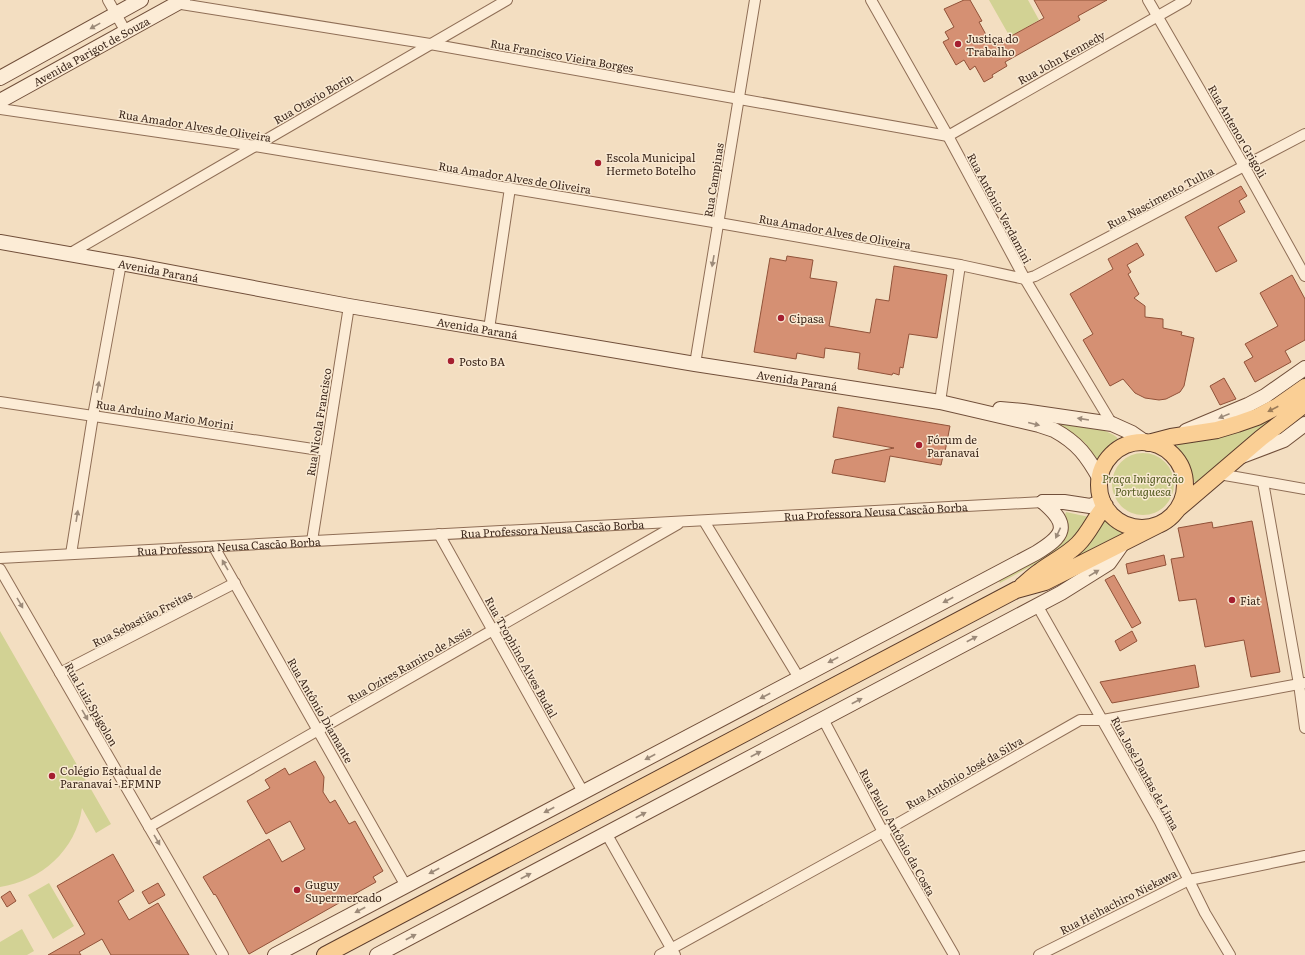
<svg xmlns="http://www.w3.org/2000/svg" width="1305" height="955" font-family="Literata,serif">
<rect width="100%" height="100%" fill="#f3dec1"/>
<!-- green -->
<path fill="#d2d294" d="M989 0H1028L1039 20 1010 37Z
M1305 393 1197 483 1194 482 1190 466 1175 443Z
M1041 418C1055 420 1113 428 1118 439L1103 453 1097 461C1093 455 1090 449 1085 443 1073 431 1056 425 1041 418Z
M1112 484a31 31 0 1 1 62 0a31 31 0 1 1-62 0Z
M1066 512 1089 517 1077 538 1048 557 1000 583 998 579C1012 572 1055 552 1062 542 1068 534 1068 524 1065 515Z
M1104 520 1118 529 1126 532 1062 565Z
M0 631 111 824 96 833 82 808C76 850 41 881 0 887Z
M49 883 74 926 53 939 28 895Z
M22 929 34 951 27 955H0V942Z"/>
<!-- building -->
<path fill="#d59073" stroke="#915239" d="M964 0H970L982 21 979 22 984 31 991 44 994 42 995 45 1044 18 1034 0H1107L1078 16 1080 20 1005 62 1007 66 992 75 993 77 984 82 975 66 970 70 964 60 956 65 943 42 949 39 945 32 954 27 944 9Z
M1241 186 1247 196 1239 201 1245 212 1218 227 1237 261 1216 272 1185 217Z
M1137 243 1144 255 1127 265 1131 272 1128 274 1139 294 1134 298 1145 306V317L1163 319V328L1182 332 1181 335 1194 338 1184 386 1180 392 1166 399 1159 400 1145 398 1135 393 1123 379 1110 386 1083 340 1093 334 1070 294 1113 269 1108 259Z
M787 256 813 260 810 278 837 282 829 326 870 333 876 299 889 301 894 266 947 275 937 338 909 334 903 368 900 367 899 375 893 373 892 375 858 369 860 353 825 348 824 358 797 353 796 359 754 352 770 258 786 261Z
M1292 275 1305 299V340L1285 351 1291 362 1255 382 1244 362 1253 357 1245 344 1278 326 1260 293Z
M1224 378 1236 399 1220 405 1210 386Z
M838 407 950 426 944 457 943 456 941 465 890 456 885 482 832 473 835 460 894 448 833 437Z
M1252 521 1280 672 1251 677 1244 640 1205 647 1196 599 1179 601 1171 559 1184 557 1178 528 1212 522 1213 528Z
M1164 555 1166 565 1128 574 1126 564Z
M1114 575 1141 623 1132 628 1105 580Z
M1132 631 1137 641 1120 651 1115 641Z
M1195 665 1199 687 1112 703 1100 682Z
M315 761 324 777 323 792 330 803 335 800 349 824 355 821 383 871 373 877 376 882 249 954 217 897 215 894 214 895 203 877 269 839 282 862 305 849 290 821 266 834 247 801 270 788 265 780 285 768 289 775Z
M113 854 134 891 118 901 129 920 158 903 189 955H111L102 939 79 952 81 955H48L85 934 57 886Z
M158 883 165 895 149 904 142 892Z
M10 891 16 901 7 907 1 897Z"/>
<g fill="none" stroke-linecap="round" stroke-linejoin="round">
<defs>
<g id="street">
<path d="M108 0 126 32"/>
<path d="M871 0 948 136 1025 279 1112 424"/>
<path d="M1148 0 1244 166 1305 276"/>
<path d="M175 3 430 44 948 136 1186 0"/>
<path d="M0 109 255 146 719 223 960 265 1025 279 1035 276 1305 134"/>
<path d="M69 254 507 0"/>
<path d="M489 329 510 188"/>
<path d="M695 364 755 0"/>
<path d="M0 402 326 451"/>
<path d="M940 402 960 265"/>
<path d="M1219 474 1305 489"/>
<path d="M1263 482 1299 684 1305 728"/>
<path d="M704 521 799 678"/>
<path d="M439 534 583 792"/>
<path d="M312 541 349 306"/>
<path d="M214 547 406 886"/>
<path d="M71 554 93 416 121 263"/>
<path id="s1" d="M0 558 1043 502"/>
<path d="M0 569 223 955"/>
<path d="M1037 605 1160 822 1205 913 1230 955"/>
<path d="M60 673 235 583"/>
<path d="M823 719 883 832 954 955"/>
<path d="M149 827 678 524"/>
<path d="M606 833 675 955"/>
<path d="M660 955 883 832 1080 720H1103L1305 683"/>
<path d="M1039 955 1189 880 1305 856"/>
</g>
<g id="secondary">
<path d="M0 78 141 0"/>
<path id="s2" d="M0 101 183 0"/>
<path id="s3" d="M0 242 132 265 349 306 695 364 940 402 1039 425 1054 430C1078 443 1087 456 1100 479"/>
<path d="M1000 409 1023 411 1112 424 1132 433 1145 442"/>
<path d="M1186 431 1248 405 1265 396 1305 368"/>
<path d="M1242 456 1284 440 1305 424"/>
<path d="M1043 502H1064L1090 506 1103 501"/>
<path d="M275 955 1036 553C1064 536 1071 526 1043 502"/>
<path d="M377 955 1061 593 1109 563 1123 543"/>
</g>
<path id="primary" d="M1099 485a43 43 0 1 1 86 0a43 43 0 1 1-86 0Z
M1148 443 1171 437 1217 430 1237 424 1257 417 1278 406 1305 387
M1179 508 1261 438 1305 404
M1022 586C1028 581 1033 576 1039 572 1052 562 1066 556 1078 544 1089 533 1095 518 1105 506
M325 955 1016 590 1045 582 1160 524"/>
</defs>
<!-- street casing -->
<use href="#street" stroke="#8f6e56" stroke-width="12"/>
<!-- secondary casing -->
<use href="#secondary" stroke="#714f3a" stroke-width="16"/>
<!-- primary casing -->
<use href="#primary" stroke="#5c3c2b" stroke-width="18"/>
<!-- street -->
<use href="#street" stroke="#fcecd6" stroke-width="10"/>
<!-- secondary -->
<use href="#secondary" stroke="#fcecd6" stroke-width="14"/>
<!-- primary -->
<use href="#primary" stroke="#facf95" stroke-width="16"/>
</g>
<!-- one-way arrows -->
<defs><path id="oneway-solid" d="M-6-.8H1V-3.2L6.5 0L1 3.2V.8H-6Z"/></defs>
<g fill="#9c8a79">
<use href="#oneway-solid" transform="translate(95 26) rotate(151)"/>
<use href="#oneway-solid" transform="translate(713 261) rotate(100)"/>
<use href="#oneway-solid" transform="translate(98 387) rotate(-79)"/>
<use href="#oneway-solid" transform="translate(1224 416) rotate(158)"/>
<use href="#oneway-solid" transform="translate(1083 419) rotate(-171)"/>
<use href="#oneway-solid" transform="translate(1034 424) rotate(14)"/>
<use href="#oneway-solid" transform="translate(77 516) rotate(-81)"/>
<use href="#oneway-solid" transform="translate(1058 533) rotate(115)"/>
<use href="#oneway-solid" transform="translate(225 565) rotate(-120)"/>
<use href="#oneway-solid" transform="translate(1094 573) rotate(-31)"/>
<use href="#oneway-solid" transform="translate(948 600) rotate(152)"/>
<use href="#oneway-solid" transform="translate(20 603) rotate(60)"/>
<use href="#oneway-solid" transform="translate(972 639) rotate(-28)"/>
<use href="#oneway-solid" transform="translate(833 660) rotate(152)"/>
<use href="#oneway-solid" transform="translate(765 696) rotate(152)"/>
<use href="#oneway-solid" transform="translate(857 701) rotate(-28)"/>
<use href="#oneway-solid" transform="translate(85 715) rotate(60)"/>
<use href="#oneway-solid" transform="translate(756 754) rotate(-28)"/>
<use href="#oneway-solid" transform="translate(650 757) rotate(152)"/>
<use href="#oneway-solid" transform="translate(549 810) rotate(152)"/>
<use href="#oneway-solid" transform="translate(641 815) rotate(-28)"/>
<use href="#oneway-solid" transform="translate(157 840) rotate(60)"/>
<use href="#oneway-solid" transform="translate(434 871) rotate(152)"/>
<use href="#oneway-solid" transform="translate(526 876) rotate(-28)"/>
<use href="#oneway-solid" transform="translate(360 910) rotate(152)"/>
<use href="#oneway-solid" transform="translate(411 937) rotate(-28)"/>
</g>
<use fill="#9c7c58" href="#oneway-solid" transform="translate(1273 409) rotate(153)"/>
<!-- markers -->
<g fill="#a51f30" stroke="#f9e9d2" stroke-width="1.5">
<circle cx="958" cy="44" r="4"/>
<circle cx="598" cy="163" r="4"/>
<circle cx="781" cy="318" r="4"/>
<circle cx="451" cy="361" r="4"/>
<circle cx="919" cy="445" r="4"/>
<circle cx="1232" cy="600" r="4"/>
<circle cx="52" cy="776" r="4"/>
<circle cx="297" cy="890" r="4"/>
</g>
<g text-anchor="middle" dominant-baseline="central" stroke-width="3" stroke-linejoin="round" paint-order="stroke">
<!-- poi labels -->
<g font-size="11" fill="#3d281c" stroke="#f9e9d2" text-anchor="start">
<text x="966" y="38">Justiça do<tspan x="966" dy="13">Trabalho</tspan></text>
<text x="606" y="157">Escola Municipal<tspan x="606" dy="13">Hermeto Botelho</tspan></text>
<text x="789" y="318">Cipasa</text>
<text x="459" y="361">Posto BA</text>
<text x="927" y="439">Fórum de<tspan x="927" dy="13">Paranavaí</tspan></text>
<text x="1240" y="600">Fiat</text>
<text x="60" y="770">Colégio Estadual de<tspan x="60" dy="13">Paranavaí - EFMNP</tspan></text>
<text x="305" y="884">Guguy<tspan x="305" dy="13">Supermercado</tspan></text>
</g>
<!-- street labels -->
<g font-size="11" fill="#3d281c" stroke="#f9e9d2">
<text stroke="none"><textPath href="#s2" startOffset="104">Avenida Parigot de Souza</textPath></text>
<text transform="translate(562 55) rotate(10)">Rua Francisco Vieira Borges</text>
<text transform="translate(1061 57) rotate(-29)">Rua John Kennedy</text>
<text transform="translate(313 98) rotate(-30)">Rua Otavio Borin</text>
<text transform="translate(195 125) rotate(9)">Rua Amador Alves de Oliveira</text>
<text transform="translate(1238 131) rotate(60)">Rua Antenor Grigoli</text>
<text transform="translate(515 177) rotate(9)">Rua Amador Alves de Oliveira</text>
<text transform="translate(713 180) rotate(-81)">Rua Campinas</text>
<text transform="translate(1160 197) rotate(-28)">Rua Nascimento Tulha</text>
<text transform="translate(1000 208) rotate(62)">Rua Antônio Verdamini</text>
<text transform="translate(835 231) rotate(10)">Rua Amador Alves de Oliveira</text>
<text stroke="none"><textPath href="#s3" startOffset="161">Avenida Paraná</textPath></text>
<text stroke="none"><textPath href="#s3" startOffset="485">Avenida Paraná</textPath></text>
<text stroke="none"><textPath href="#s3" startOffset="809">Avenida Paraná</textPath></text>
<text transform="translate(165 414) rotate(9)">Rua Arduino Mario Morini</text>
<text transform="translate(318 422) rotate(-81)">Rua Nicola Francisco</text>
<text stroke="none"><textPath href="#s1" startOffset="877">Rua Professora Neusa Cascão Borba</textPath></text>
<text stroke="none"><textPath href="#s1" startOffset="553">Rua Professora Neusa Cascão Borba</textPath></text>
<text stroke="none"><textPath href="#s1" startOffset="229">Rua Professora Neusa Cascão Borba</textPath></text>
<text transform="translate(142 618) rotate(-27)">Rua Sebastião Freitas</text>
<text transform="translate(522 657) rotate(61)">Rua Trophino Alves Budal</text>
<text transform="translate(409 664) rotate(-30)">Rua Ozires Ramiro de Assis</text>
<text transform="translate(92 704) rotate(60)">Rua Luiz Spigolon</text>
<text transform="translate(321 710) rotate(60)">Rua Antônio Diamante</text>
<text transform="translate(964 772) rotate(-30)">Rua Antônio José da Silva</text>
<text transform="translate(1146 773) rotate(61)">Rua José Dantas de Lima</text>
<text transform="translate(898 832) rotate(61)">Rua Paulo Antônio da Costa</text>
<text transform="translate(1118 901) rotate(-27)">Rua Heihachiro Niekawa</text>
</g>
<!-- park labels -->
<g font-size="11" font-style="italic" fill="#545c21" stroke="#f9e9d2">
<text x="1143" y="478">Praça Imigração<tspan x="1143" dy="13">Portuguesa</tspan></text>
</g>
</g>
</svg>
